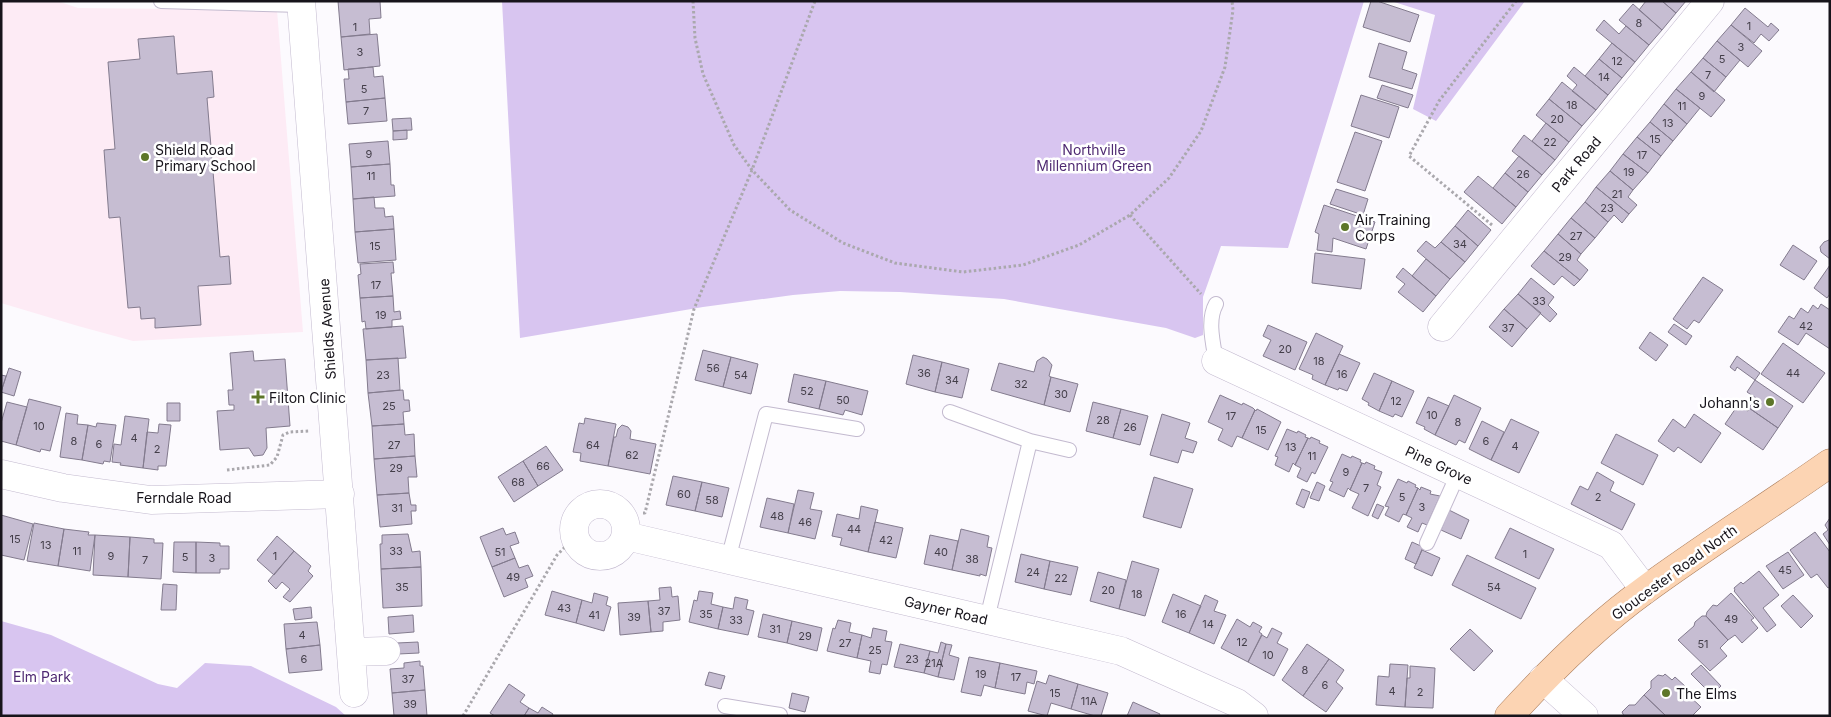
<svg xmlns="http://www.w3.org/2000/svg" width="1831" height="717" font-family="Inter,sans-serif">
<rect width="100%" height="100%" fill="#fcfafe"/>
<!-- education -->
<path fill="#fdebf5" d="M1 1H57L78 8 277 10 303 332 133 341 78 326 1 303Z"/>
<!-- green -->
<path fill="#d8c5f0" d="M502 1H1364L1288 248 1221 246 1203 297V335L1195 338 1166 328 1004 299 900 292 840 291 793 295 703 307 520 338Z
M1391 1H1525L1436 121 1413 109 1435 15Z
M1 621 51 635 158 684 177 688 205 663 251 666 336 707 346 716H1Z"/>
<!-- building -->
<path fill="#c6bdd2" stroke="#837b8e" d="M338 1H380L381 18 369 19 370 34 341 37Z
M1371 1H1377L1419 15 1410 42 1363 27Z
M1646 1H1662L1676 13 1662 30 1639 10Z
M1662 1H1686L1676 13Z
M1633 4 1662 30 1649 45 1619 20Z
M1745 8 1768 27 1771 23 1779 30 1769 41 1761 34 1754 43 1731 25Z
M1604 20 1619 34 1626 26 1649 45 1635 62 1596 30Z
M1731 25 1762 51 1748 67 1717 41Z
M377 34 380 66 344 70 341 37Z
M174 36 177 74 212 71 214 97 207 98 220 257 229 256 231 284 198 286 201 325 155 328V318L141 319 140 307 128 308 120 217 109 218 104 150 115 149 108 62 140 59 138 39Z
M1717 41 1740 60 1726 77 1703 58Z
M1379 43 1407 52 1402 69 1417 74 1412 89 1369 77Z
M1612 43 1635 62 1622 78 1599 59Z
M1703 58 1726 77 1714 92 1691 72Z
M1599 59 1622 78 1608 95 1585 76Z
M373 67 374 77 383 76 385 98 346 102 344 79H349L348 69Z
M1574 67 1608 95 1596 110 1572 91 1577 85 1567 76Z
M1691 72 1725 100 1711 117 1676 89Z
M1562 82 1596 110 1582 126 1549 99Z
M1382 85 1413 95 1408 108 1377 98Z
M1676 89 1700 108 1687 124 1664 104Z
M1361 95 1399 107 1389 138 1351 126Z
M385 98 387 121 348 124 346 102Z
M1549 99 1582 126 1569 142 1536 115Z
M1664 104 1687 124 1673 141 1650 122Z
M411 118 412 130 393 131 392 119Z
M1650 122 1673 141 1661 156 1637 137Z
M1546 123 1569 142 1555 160 1532 141Z
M407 130V139L393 140V131Z
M1355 132 1382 141 1365 191 1337 182Z
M1524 135 1555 160 1542 175 1512 151Z
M1637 137 1661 156 1648 173 1623 154Z
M388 141 390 164 351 167 349 144Z
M1623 154 1648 173 1633 190 1610 171Z
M1519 156 1542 175 1528 192 1505 173Z
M390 164 391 185H394L395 196 353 199 351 167Z
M1610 171 1633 190 1628 197 1637 205 1629 214 1596 187Z
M1505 173 1528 192 1516 207 1493 188Z
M1478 176 1516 207 1502 224 1464 192Z
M1596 187 1629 214 1622 223 1614 215 1608 222 1585 202Z
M1336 189 1368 199 1363 215 1330 204Z
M374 197 375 208H384L385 217 393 216 394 229 355 232 353 199Z
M1585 202 1608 222 1595 238 1571 218Z
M1324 205 1375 222 1366 249 1333 238 1332 252 1317 250 1319 234 1315 232Z
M1468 210 1491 230 1478 246 1455 226Z
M1571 218 1595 238 1581 254 1558 234Z
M1455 226 1478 246 1465 262 1441 242Z
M394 229 396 260 358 263 355 232Z
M1558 234 1581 254 1577 260 1588 270 1580 280 1544 251Z
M1829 240 1830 241V259L1821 252 1820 247 1824 242Z
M1426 241 1435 248 1441 242 1465 262 1450 279 1417 251Z
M1793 245 1817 261 1804 280 1780 265Z
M1544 251 1580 280 1574 286 1562 276 1554 285 1531 266Z
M1315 253 1365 259 1361 289 1312 283Z
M1426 259 1450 279 1436 296 1412 276Z
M393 262 394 273H391L393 296 360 298 358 275 361 274 360 264Z
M1830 265V294L1827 298 1814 288Z
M1403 268 1436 296 1423 312 1398 292 1405 284 1396 277Z
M1703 277 1723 290 1699 323 1694 320 1687 329 1673 319Z
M1531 278 1554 297 1548 305 1557 314 1550 322 1518 294Z
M1518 294 1541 313 1527 329 1504 309Z
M393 296 394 312 400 311 401 319 392 320V327L366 329 365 321 362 322 360 298Z
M1821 304 1830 310V349L1806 333 1798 345 1778 332 1789 316 1794 319 1801 308 1808 313 1813 305 1818 309Z
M1504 309 1527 329 1512 347 1489 327Z
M1674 324 1692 336 1686 345 1668 332Z
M1268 325 1307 342 1295 370 1263 356 1271 340 1263 336Z
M403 326 406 358 366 360 363 329Z
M1650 332 1668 345 1656 361 1639 348Z
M1316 333 1343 346 1325 385 1312 379 1313 375 1299 369Z
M1783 343 1825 373 1803 403 1761 374Z
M703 350 731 357 723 387 695 380Z
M253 351 254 361 285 359 290 426 266 428 267 448 263 455 254 456 249 448 220 450 217 411 234 410V405H229L228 390H233L230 353Z
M1339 354 1360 363 1347 391 1339 388 1338 390 1325 385Z
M913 355 942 362 935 392 906 384Z
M1737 356 1760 373 1755 380 1737 367 1735 371 1730 367Z
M731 357 758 364 751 394 723 387Z
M1043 357 1047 359 1052 365 1049 376 1051 377 1044 405 991 390 999 363 1034 372 1037 361Z
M398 358 400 390 368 393 366 360Z
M942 362 969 369 962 398 935 392Z
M9 368 21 372 14 396 1 392Z
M1374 373 1392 381 1379 411 1368 405 1369 403 1362 399Z
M794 374 826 381 819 409 788 402Z
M1 375 6 376 1 392Z
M1051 377 1078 384 1070 412 1044 405Z
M1755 380 1793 406 1778 428 1749 408 1756 398 1747 392Z
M826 381 868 391 862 415 845 410 843 415 819 409Z
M1392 381 1414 391 1402 417 1395 414 1393 417 1379 411Z
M403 390 404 400H409L410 411 403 412 404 424 372 426 368 393Z
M1220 395 1242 405 1243 403 1253 408 1255 410 1242 438 1237 436 1232 447 1218 440 1223 429 1208 422Z
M1454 395 1481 408 1465 443 1459 440 1456 445 1435 435Z
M1428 397 1449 406 1435 435 1424 429 1425 427 1416 423Z
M29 399 61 407 50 451 41 449 40 452 16 445Z
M7 402 27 407 16 445 1 441V423Z
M1093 402 1121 409 1113 438 1086 431Z
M167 403H180V421H167Z
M1738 405 1748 411 1749 408 1778 428 1763 450 1725 424Z
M1121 409 1148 416 1140 445 1113 438Z
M1257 409 1281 422 1268 450 1242 438 1255 410 1256 411Z
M66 413 78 415 77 424 88 425 82 460 60 457Z
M1162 414 1190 423 1185 438 1197 442 1193 453 1182 450 1178 463 1150 455Z
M1694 414 1721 433 1701 463 1678 447 1674 452 1658 441 1673 419 1685 428Z
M125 416 149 419 143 468 120 465 121 463 112 462 114 444 121 445Z
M585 418 616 424 608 466 580 461 581 453 573 452 579 423 584 424Z
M1511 419 1539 432 1519 473 1491 460Z
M1482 421 1504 432 1491 460 1469 449Z
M97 423 116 425 110 462 104 461 103 464 82 460 88 425 96 427Z
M159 424 171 425 166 466H158V470L143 468 147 432 158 433Z
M404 424 405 435 414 434 415 456 374 459 372 426Z
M622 425 628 427 631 431 630 439 656 444 650 474 608 466 614 437H616L618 429Z
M1287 429 1297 433 1298 431 1306 435 1305 437 1308 438 1295 465 1293 463 1289 472 1275 465 1278 457 1275 456Z
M1616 434 1658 455 1643 485 1601 463Z
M1311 437 1320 441 1319 443 1328 447 1315 474 1312 472 1307 482 1297 477 1301 468 1295 465 1308 438 1310 439Z
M546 446 563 470 538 486 523 461Z
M1342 454 1351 458 1352 456 1361 460 1360 462 1362 463 1350 490 1348 488 1344 497 1329 490 1333 482 1330 481Z
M415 456 417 477H408L409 493 377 495 374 459Z
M523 461 538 486 514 502 498 477Z
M1366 462 1375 466 1374 469 1382 472 1377 485 1381 487 1368 516 1352 508 1359 494 1350 490 1362 463 1365 464Z
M1597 472 1614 482 1610 491 1635 504 1622 530 1571 504 1580 486 1588 490Z
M673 476 702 482 695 511 666 505Z
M1154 477 1193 489 1181 528 1143 517Z
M1398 479 1407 483 1408 481 1416 485 1415 487 1418 488 1406 515 1403 514 1399 522 1385 515 1389 507 1385 506Z
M702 482 729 488 722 517 695 511Z
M1317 482 1325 486 1319 501 1310 498Z
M1421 487 1431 491 1430 494 1440 496 1427 525 1422 523 1418 532 1407 527 1412 518 1406 515 1418 488 1420 490Z
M1302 489 1310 492 1304 508 1296 504Z
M798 490 814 493 810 509 822 511 815 539 788 533Z
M409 493 411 505H416V511H411L412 524 380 527 377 495Z
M767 498 794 504 788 533 760 527Z
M1377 504 1384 507 1378 519 1372 516Z
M861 506 878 510 868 552 840 545 842 538 832 536 837 514 859 519Z
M1449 510 1469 520 1461 539 1441 530Z
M1 515 33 524 24 560 1 555Z
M1830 518V545L1823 534 1828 530 1825 525Z
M875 522 903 528 896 558 868 552Z
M34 523 64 529 58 566 27 561Z
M503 528 506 535 515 532 519 543 510 546 515 558 492 567 480 537Z
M1510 528 1554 549 1539 579 1495 558Z
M64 529 89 532 88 535H95L90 571 58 566Z
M961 529 989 536 987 547 992 548 986 576 980 574V576L952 570Z
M1815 532 1830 552V587L1828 588 1817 574 1811 578 1790 550Z
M408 534 412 552 420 551 421 567 381 569 380 544H382V535Z
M95 535 130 537 128 577 93 575Z
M930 535 958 541 952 570 924 564Z
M277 536 294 551 274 575 257 560Z
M130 537 154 539V543H163L161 579 128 577Z
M174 542H196V573L173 572Z
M196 542 220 543V546H229V569H220V573H196Z
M1412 542 1423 547 1416 564 1405 559Z
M1422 550 1440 558 1432 576 1414 568Z
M294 551 311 566 308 571 313 576 290 602 283 597 290 589 282 582 276 589 268 581Z
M1788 552 1804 575 1783 589 1766 566Z
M1021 554 1050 561 1044 589 1015 582Z
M1467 555 1536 588 1521 619 1452 585Z
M515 558 519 568 528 565 533 576 525 579 528 587 504 597 492 567Z
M1050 561 1078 567 1071 595 1044 589Z
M1132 561 1159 569 1145 616 1119 609Z
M421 567 422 606 383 608 381 569Z
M1759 571 1779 595 1763 608 1776 625 1767 632 1734 591 1735 590 1734 588 1741 582 1743 584Z
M1098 572 1126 580 1119 609 1090 601Z
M163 584 177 585 176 610H161Z
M671 587 672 597 678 596 680 620 663 622V631L651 632 648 601 660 600 659 588Z
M552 591 582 600 576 623 545 615Z
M699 591 713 593 711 604 723 607 718 629 689 622 694 600 697 601Z
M594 593 608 597 606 605 611 607 604 631 576 623 582 600 592 603Z
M1731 593 1754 618 1751 620 1758 628 1742 643 1735 635 1728 640 1706 616 1707 612 1713 605 1717 606Z
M1173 594 1201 606 1189 633 1162 622Z
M1205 595 1218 601 1214 611 1226 615 1214 644 1189 633Z
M1793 595 1813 616 1801 628 1781 606Z
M735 597 748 600 746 609 754 611 748 635 718 629 723 607 733 609Z
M648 601 651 632 620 635 618 603Z
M311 607 312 618 295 620 293 609Z
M763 614 792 621 787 643 758 637Z
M413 615 414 632 389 634 388 617Z
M1702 616H1706L1728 640 1720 648 1727 656 1710 671 1678 640 1694 626 1695 622Z
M1237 619 1250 627 1253 622 1262 627 1259 632 1262 634 1248 662 1221 648Z
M838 620 851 623 849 632 862 635 857 658 827 651 833 628 835 629Z
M792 621 822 628 817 651 787 643Z
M317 622 320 645 286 649 284 624Z
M873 628 887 631 885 641 892 642 887 665 882 664 880 674 869 672 871 661 857 658 862 635 871 638Z
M1272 628 1282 633 1277 643 1288 649 1274 676 1248 662 1262 635 1267 638Z
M1470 629 1493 651 1474 671 1450 649Z
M418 642 419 653 398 654 397 643Z
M941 642 946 644 938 677 924 673 930 651 938 653Z
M900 644 930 651 924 673 894 667Z
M946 644 952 645 949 655 959 658 954 680 938 677Z
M1307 644 1329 659 1303 696 1282 680Z
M320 645 322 670 289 673 286 649Z
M969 657 1000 663 995 688 984 685 981 696 961 692Z
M1329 659 1344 670 1336 682 1343 688 1326 712 1303 696Z
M420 661V666H423L425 690 392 693 390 669 404 668V663Z
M1000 663 1037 671 1034 684 1027 682 1025 694 995 688Z
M1390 664 1408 665 1405 707 1376 705 1378 676 1389 677Z
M1701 665 1721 686 1712 695 1691 674Z
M1410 666 1435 668 1433 708 1405 707 1407 678H1410Z
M709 672 725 676 721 689 705 685Z
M1665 674 1672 680 1675 677 1686 687 1683 690 1701 707 1692 716H1666L1644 695 1651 688V681L1658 675 1663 676Z
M1049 675 1078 684 1071 709 1051 703 1047 716 1028 711 1037 681 1046 684Z
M509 684 525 695 520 702 529 708 524 716H495L490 713Z
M1078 684 1108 693 1101 716H1095L1071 709Z
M425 690 427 716H394L392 693Z
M792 693 809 697 805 712 789 708Z
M1644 695 1666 716H1624L1622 712 1629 705H1635Z
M1133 702 1160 714 1159 716H1127Z
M542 707 553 714 552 716H524L529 708 538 713Z"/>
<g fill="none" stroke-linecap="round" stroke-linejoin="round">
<defs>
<path id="lane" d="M161 1 301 5
M1216 361C1213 343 1207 320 1216 304
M950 412 1030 441 987 619
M1030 441 1069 450
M1427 543 1458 474
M728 560 766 414 857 429
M725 706 780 715"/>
<path id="street" d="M301 1 354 693
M1442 327 1710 1
M1216 361 1611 545 1645 590
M1 474 63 488 151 500 340 494
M574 530a26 26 0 1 1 52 0a26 26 0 1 1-52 0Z
M626 536 1121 651 1237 703 1254 716
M351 652 386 651
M1543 679 1584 716"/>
<path id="primary" d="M1509 716C1551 670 1595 626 1645 590 1705 546 1769 506 1830 463"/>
</defs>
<!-- lane casing -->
<use href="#lane" stroke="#c3bacf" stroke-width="16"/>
<!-- street casing -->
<use href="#street" stroke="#c3bacf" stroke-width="29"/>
<!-- primary casing -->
<use href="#primary" stroke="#ab7e5d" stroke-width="29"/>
<!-- path -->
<path stroke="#aaa8ad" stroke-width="3" stroke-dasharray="2.5 2.5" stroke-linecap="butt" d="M693 1 695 38 703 74 734 145 752 170 790 210 843 243 895 263 963 272 1023 265 1079 245 1130 215 1169 178 1201 131 1225 67 1233 10 1232 1
M1130 215 1201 294
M1492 225 1409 156 1439 101 1516 1
M227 470 270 465 277 457 283 435 290 432 309 431
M643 513H645L694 309 752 170 815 1
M463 716 557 555 574 538"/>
<!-- lane -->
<use href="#lane" stroke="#fff" stroke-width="14"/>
<!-- street -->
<use href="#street" stroke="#fff" stroke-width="28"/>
<!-- primary -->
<use href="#primary" stroke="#fcd4b3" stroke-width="28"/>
</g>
<!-- markers -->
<g fill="#5d7629" stroke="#fff" stroke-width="2">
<circle cx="145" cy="157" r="5"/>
<circle cx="1345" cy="227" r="5"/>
<path d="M255.5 389.5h5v5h5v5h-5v5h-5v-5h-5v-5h5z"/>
<circle cx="1770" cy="402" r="5"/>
<circle cx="1666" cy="693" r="5"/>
</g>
<g text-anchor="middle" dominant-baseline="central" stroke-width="5" stroke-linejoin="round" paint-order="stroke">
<!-- number labels -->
<g font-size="11" fill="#433e49">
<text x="1639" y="23">8</text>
<text x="1749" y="26">1</text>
<text x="355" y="27">1</text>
<text x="1741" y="47">3</text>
<text x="360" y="52">3</text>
<text x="1722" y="59">5</text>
<text x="1617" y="61">12</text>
<text x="1708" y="75">7</text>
<text x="1604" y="77">14</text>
<text x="364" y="89">5</text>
<text x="1702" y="96">9</text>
<text x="1572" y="105">18</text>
<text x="1682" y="106">11</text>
<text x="366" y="111">7</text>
<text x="1557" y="119">20</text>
<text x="1668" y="123">13</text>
<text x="1655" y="139">15</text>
<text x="1550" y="142">22</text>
<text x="369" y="154">9</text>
<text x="1642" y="155">17</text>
<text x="1629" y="172">19</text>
<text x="1523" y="174">26</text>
<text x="371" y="176">11</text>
<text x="1617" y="194">21</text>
<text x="1607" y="208">23</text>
<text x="1576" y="236">27</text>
<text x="1460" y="244">34</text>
<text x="375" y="246">15</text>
<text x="1565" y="257">29</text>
<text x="376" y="285">17</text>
<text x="1539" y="301">33</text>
<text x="381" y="315">19</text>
<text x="1806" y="326">42</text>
<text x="1508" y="328">37</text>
<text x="1285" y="349">20</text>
<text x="1319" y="361">18</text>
<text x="713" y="368">56</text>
<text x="924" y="373">36</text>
<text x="1793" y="373">44</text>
<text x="1342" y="374">16</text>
<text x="383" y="375">23</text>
<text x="741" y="375">54</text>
<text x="952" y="380">34</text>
<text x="1021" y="384">32</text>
<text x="807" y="391">52</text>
<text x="1061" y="394">30</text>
<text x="843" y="400">50</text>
<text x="1396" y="401">12</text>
<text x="389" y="406">25</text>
<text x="1432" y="415">10</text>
<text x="1231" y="416">17</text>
<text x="1103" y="420">28</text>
<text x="1458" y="422">8</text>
<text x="39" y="426">10</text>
<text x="1130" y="427">26</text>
<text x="1261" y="430">15</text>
<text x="134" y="438">4</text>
<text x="74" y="441">8</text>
<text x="1486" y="441">6</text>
<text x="99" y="444">6</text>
<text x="394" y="445">27</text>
<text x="593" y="445">64</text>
<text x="1515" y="446">4</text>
<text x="1291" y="447">13</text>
<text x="157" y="449">2</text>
<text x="632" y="455">62</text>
<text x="1312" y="456">11</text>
<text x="543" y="466">66</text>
<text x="396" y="468">29</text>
<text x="1346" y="472">9</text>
<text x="518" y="482">68</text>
<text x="1366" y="488">7</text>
<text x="684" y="494">60</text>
<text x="1402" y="497">5</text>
<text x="1598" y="497">2</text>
<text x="712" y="500">58</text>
<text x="1422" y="507">3</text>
<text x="397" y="508">31</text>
<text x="777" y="516">48</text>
<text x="805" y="522">46</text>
<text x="854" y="529">44</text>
<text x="15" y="539">15</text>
<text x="886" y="540">42</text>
<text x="46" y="545">13</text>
<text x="77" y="551">11</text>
<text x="396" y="551">33</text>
<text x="500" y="552">51</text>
<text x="941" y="552">40</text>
<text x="1525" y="554">1</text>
<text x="111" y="556">9</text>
<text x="275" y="556">1</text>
<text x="185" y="557">5</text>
<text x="212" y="558">3</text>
<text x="972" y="559">38</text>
<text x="145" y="560">7</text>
<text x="1785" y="570">45</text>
<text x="1033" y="572">24</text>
<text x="513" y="577">49</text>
<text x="1061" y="578">22</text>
<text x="402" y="587">35</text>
<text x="1494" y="587">54</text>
<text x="1108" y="590">20</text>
<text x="1137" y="594">18</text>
<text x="564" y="608">43</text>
<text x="664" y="611">37</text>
<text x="706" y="614">35</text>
<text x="1181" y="614">16</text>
<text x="594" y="615">41</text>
<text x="634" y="617">39</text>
<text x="1731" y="619">49</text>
<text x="736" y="620">33</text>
<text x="1208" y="624">14</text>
<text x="775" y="629">31</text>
<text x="302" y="635">4</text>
<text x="805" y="636">29</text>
<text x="1242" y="642">12</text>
<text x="845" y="643">27</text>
<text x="1703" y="644">51</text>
<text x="875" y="650">25</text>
<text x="1268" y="655">10</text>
<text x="304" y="659">6</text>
<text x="912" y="659">23</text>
<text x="934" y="663">21A</text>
<text x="1305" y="670">8</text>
<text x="981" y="674">19</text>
<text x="1016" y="677">17</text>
<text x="408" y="679">37</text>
<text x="1325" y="685">6</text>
<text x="1392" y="691">4</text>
<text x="1420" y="692">2</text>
<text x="1055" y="693">15</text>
<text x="1089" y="701">11A</text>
<text x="410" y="704">39</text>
</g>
<!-- poi labels -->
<g font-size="14" fill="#17141b" stroke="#fff" text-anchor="start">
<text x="155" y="149">Shield Road<tspan x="155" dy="16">Primary School</tspan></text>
<text x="1355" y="219">Air Training<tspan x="1355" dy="16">Corps</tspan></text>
<text x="269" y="397">Filton Clinic</text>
<text x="1760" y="402" text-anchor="end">Johann's</text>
<text x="1676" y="693">The Elms</text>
</g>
<!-- park labels -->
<g font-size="14" fill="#4f2a72" stroke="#fff">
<text x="1094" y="149">Northville<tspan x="1094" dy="16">Millennium Green</tspan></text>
<text x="42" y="676">Elm Park</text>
</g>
<!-- street labels -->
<g font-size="14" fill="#17141b" stroke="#fff">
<text transform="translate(1576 164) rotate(-50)">Park Road</text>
<text transform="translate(327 329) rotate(-94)">Shields Avenue</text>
<text transform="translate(1439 465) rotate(25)">Pine Grove</text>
<text x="184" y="497">Ferndale Road</text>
<text transform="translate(1674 572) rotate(-36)">Gloucester Road North</text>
<text transform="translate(946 610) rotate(13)">Gayner Road</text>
</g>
</g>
<!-- border -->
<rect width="1831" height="717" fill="none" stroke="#17141b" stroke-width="5"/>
</svg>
